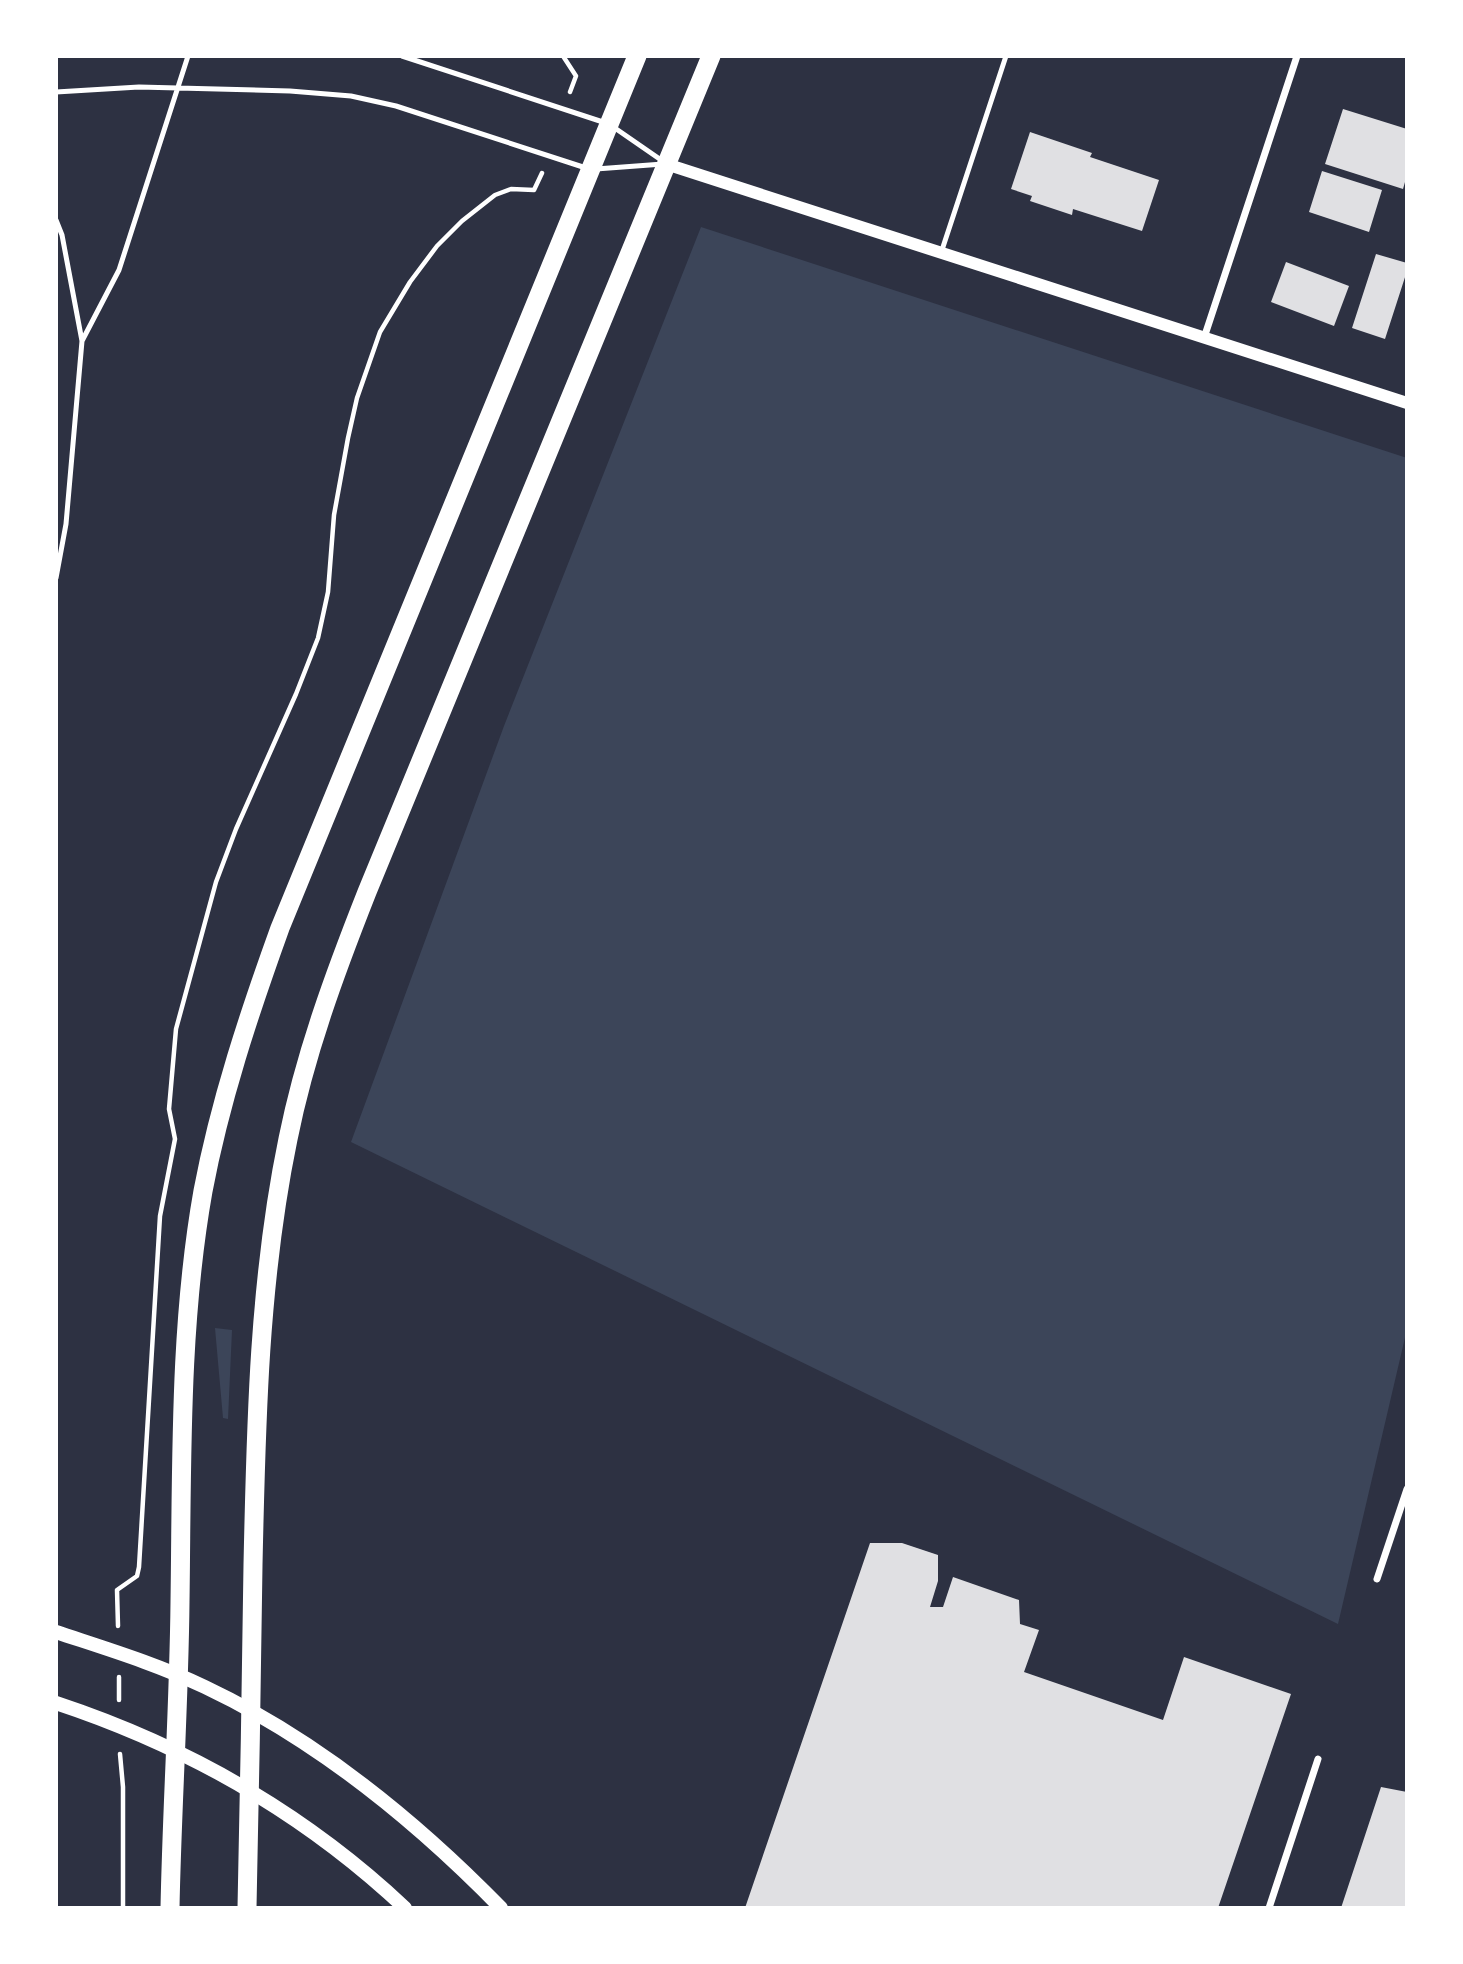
<svg xmlns="http://www.w3.org/2000/svg" width="1463" height="1964" font-family="'PT Sans Narrow',sans-serif">
<rect width="100%" height="100%" fill="#2d3142"/>
<!-- green -->
<path fill="#3c4559" d="M701 227 1407 458V1329L1338 1624 351 1142 504 726Z
M215 1328 232 1330 228 1419 223 1418Z"/>
<!-- building -->
<path fill="#e0e0e3" d="M1343 109 1407 129V175L1403 189 1325 164Z
M1030 132 1092 153 1090 157 1159 180 1142 231 1073 209 1072 215 1030 201 1032 196 1011 189Z
M1322 171 1382 190 1369 232 1309 212Z
M1376 254 1407 263V271L1385 339 1352 328Z
M1286 262 1349 286 1334 326 1271 302Z
M870 1543H902L938 1555V1581L930 1607H943L953 1577 1019 1600 1020 1624 1039 1630 1024 1672 1163 1720 1184 1657 1291 1694 1218 1908H745Z
M1381 1787 1407 1792V1908H1341Z"/>
<g fill="none" stroke-linecap="round" stroke-linejoin="round">
<!-- path -->
<path stroke="#fff" stroke-width="4.5" d="M563 56 576 76 570 92
M118 1626 117 1590 137 1576 139 1567 160 1216 175 1139 169 1109 176 1029 216 882 236 829 296 694 318 638 328 592 334 515 348 438 357 398 380 332 410 282 437 246 462 221 495 195 511 189 534 190 542 173
M119 1677V1700
M120 1754 123 1787V1908"/>
<!-- service -->
<path stroke="#fff" stroke-width="5" d="M402 56 609 124 664 162
M56 92 139 87 290 91 351 96 396 106 586 168
M596 169 663 164
M56 220 62 235 82 341 66 524 56 578
M941 253 1006 56
M82 341 119 270 188 56"/>
<!-- minor -->
<path stroke="#fff" stroke-width="7" d="M1204 338 1297 56
M1377 1579 1407 1489
M1269 1908 1318 1759"/>
<!-- tertiary -->
<path stroke="#fff" stroke-width="12" d="M666 164 1407 403"/>
<!-- secondary -->
<path stroke="#fff" stroke-width="14" d="M56 1632C107 1649 157 1664 205 1687 317 1740 415 1820 501 1908
M56 1703C186 1746 305 1814 405 1908"/>
<!-- trunk -->
<path stroke="#fff" stroke-width="19" d="M170 1908C172 1806 179 1704 180 1602 182 1466 179 1326 203 1191 220 1101 249 1014 280 928L637 56
M247 1908C250 1794 251 1679 253 1565 256 1422 259 1279 288 1139 305 1054 335 973 367 892L711 56"/>
</g>
<!-- border -->
<rect width="1463" height="1964" fill="none" stroke="#ffffff" stroke-width="116"/>
</svg>
